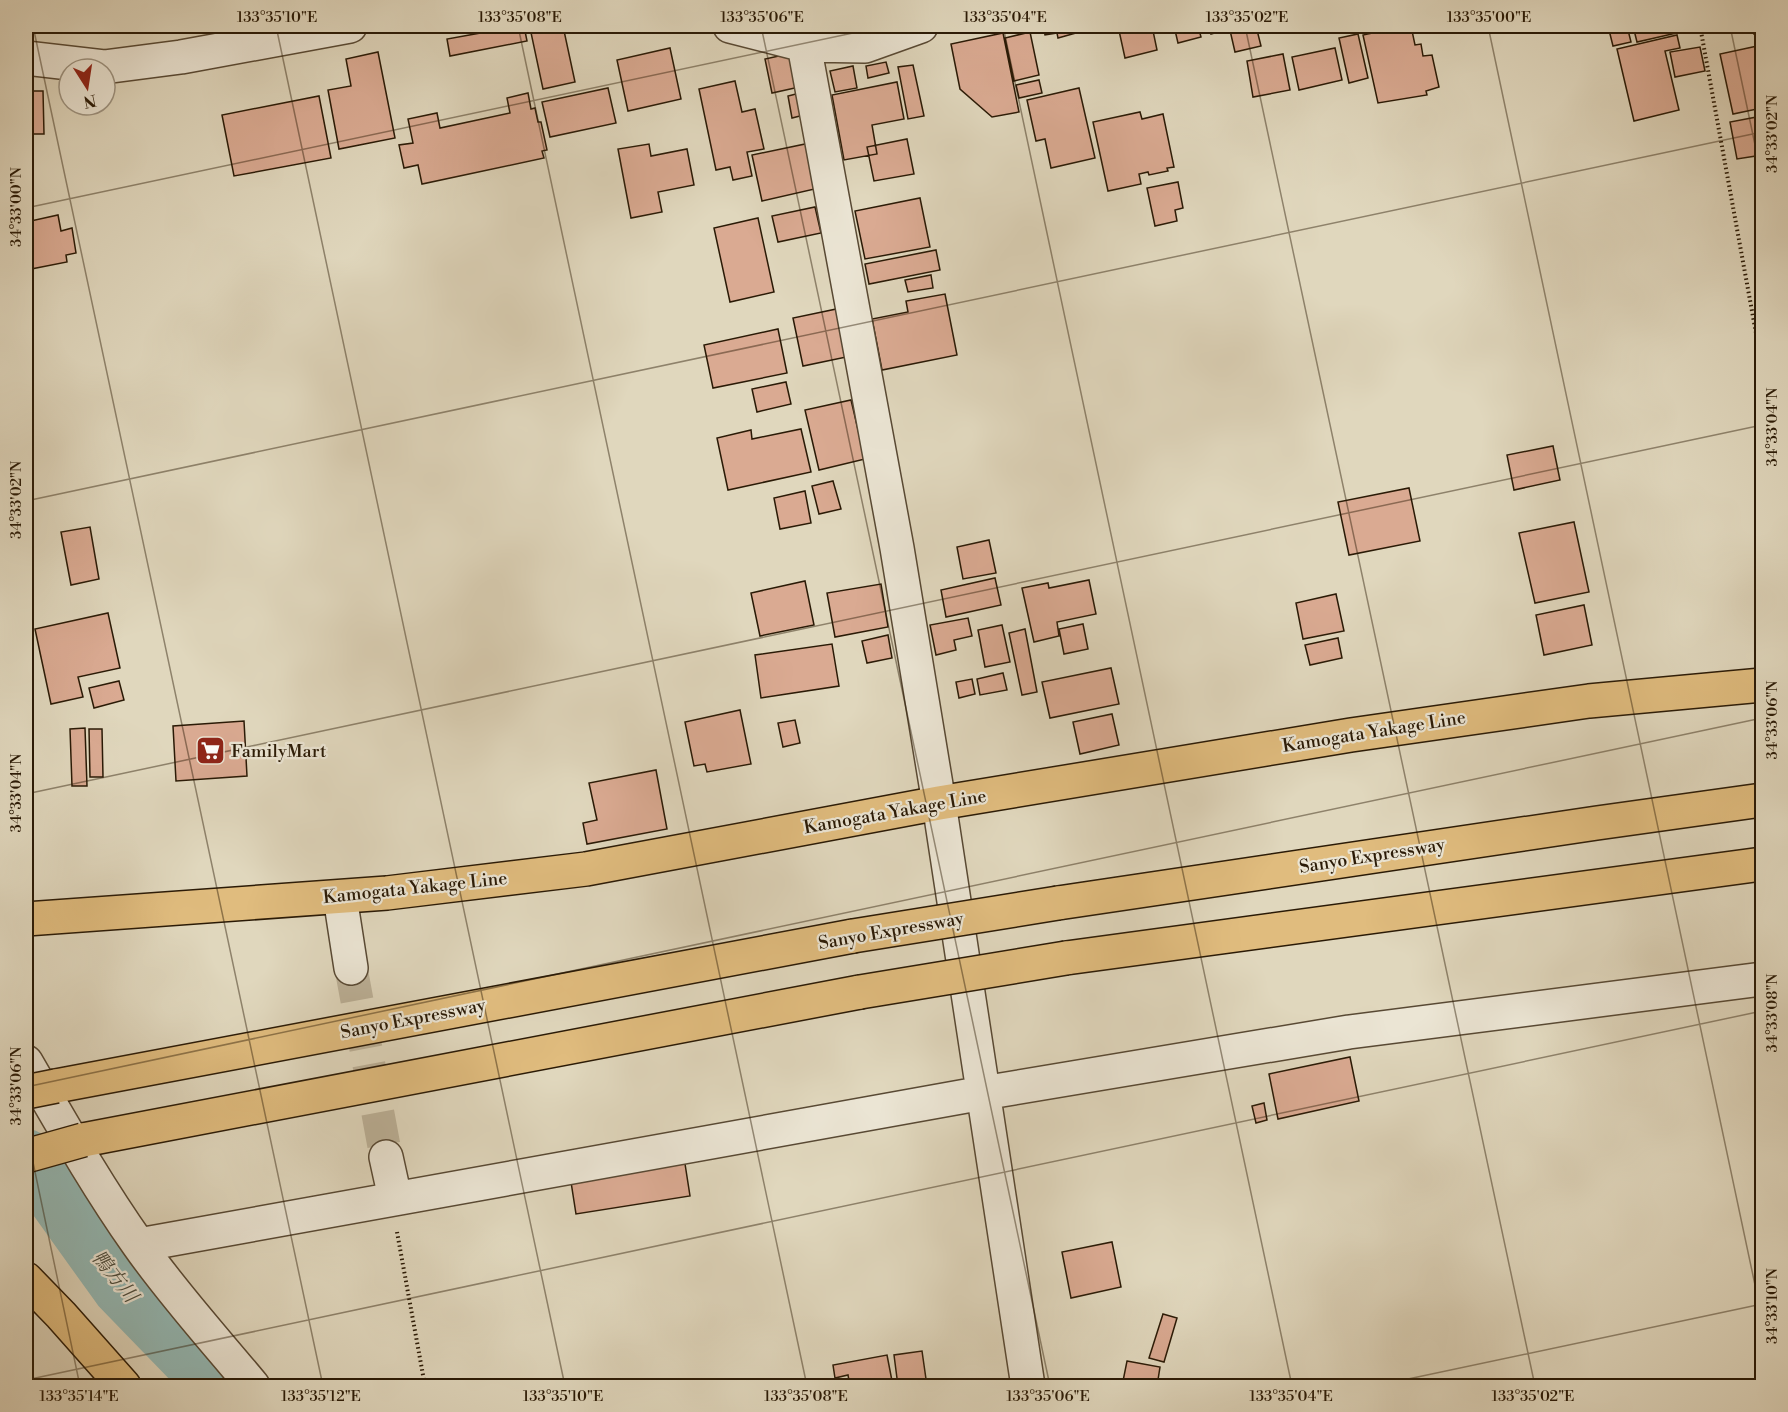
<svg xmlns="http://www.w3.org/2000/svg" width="1788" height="1412" font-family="'Libre Bodoni','Noto Serif JP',serif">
<rect width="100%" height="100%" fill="#e0d7bd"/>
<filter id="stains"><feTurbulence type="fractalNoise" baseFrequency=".00333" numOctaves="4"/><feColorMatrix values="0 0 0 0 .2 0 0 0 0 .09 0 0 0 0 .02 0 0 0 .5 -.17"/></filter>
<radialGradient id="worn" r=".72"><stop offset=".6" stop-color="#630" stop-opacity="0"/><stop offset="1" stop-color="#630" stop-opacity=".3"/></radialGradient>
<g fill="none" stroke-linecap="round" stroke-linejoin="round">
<!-- river -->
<path stroke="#94b9b5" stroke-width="56" d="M26 1157 120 1288 215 1386"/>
</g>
<!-- building -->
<path fill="#daaa92" stroke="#2a1a06" stroke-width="1.5" d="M519 26H524L527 41 450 56 447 39Z
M544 26H563L575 82 543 89 530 28Z
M1043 26H1074L1076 33 1058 38 1057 33 1045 35Z
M1118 26H1152L1157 50 1125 58Z
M1174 26H1198L1201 37 1178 43Z
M1209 26H1224L1225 30 1211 34Z
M1229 26H1256L1261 46 1235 52Z
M1405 26H1411L1415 45 1421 44 1423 56 1432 55 1439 87 1426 91 1427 95 1378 103 1363 35Z
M1608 26H1627L1631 42 1613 46Z
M1633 26H1680L1681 32 1637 42Z
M1752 26H1762V32L1754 34Z
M1030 32 1039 75 1014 81 1005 38Z
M1003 33 1019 112 992 117 960 89 951 44Z
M1358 34 1368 78 1349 83 1339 38Z
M1677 35 1680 48 1665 51 1679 110 1634 121 1617 49Z
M1762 45V108L1733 114 1720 54Z
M1700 47 1705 71 1675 77 1670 52Z
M670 48 681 99 628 111 617 60Z
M1335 48 1342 80 1299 90 1292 57Z
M378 52 395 138 339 149 328 90 351 86 346 59Z
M797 52 804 86 772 93 765 59Z
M1283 54 1290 90 1253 97 1247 61Z
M886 62 889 73 868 78 866 66Z
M913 65 924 116 908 119 898 67Z
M853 66 857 88 835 92 830 71Z
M1039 80 1042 93 1019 98 1016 85Z
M735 81 742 112 755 109 764 149 747 152 752 176 733 180 730 167 716 170 699 89Z
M897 82 904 119 872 125 877 154 844 160 832 95Z
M608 88 616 123 550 137 542 102Z
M1079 88 1095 158 1051 168 1045 139 1036 141 1027 100Z
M26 91H43L44 134H26Z
M528 93 531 109 535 108 538 122H541L547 150 542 151 544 158 422 184 418 165 404 168 399 145 413 143 408 119 437 113 440 128 510 113 507 98Z
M800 93 804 115 792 118 788 96Z
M319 96 331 158 234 176 222 115Z
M1140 112 1142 119 1163 114 1174 167 1167 168 1168 171 1149 175 1148 172 1139 174 1141 184 1108 191 1093 122Z
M1762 116V155L1737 159 1730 122Z
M907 139 914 174 874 181 867 147Z
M810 143 819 188 762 201 752 155Z
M649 144 651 156 687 149 694 185 658 192 662 212 631 218 618 149Z
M1178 182 1183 208 1175 210 1177 221 1155 226 1147 188Z
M920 198 930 247 865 259 855 211Z
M815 207 821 233 778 242 772 216Z
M58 215 61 231 72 228 76 253 66 255 67 262 26 270V222Z
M758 218 774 292 730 302 714 228Z
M936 250 940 270 869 284 865 264Z
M931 275 933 288 908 292 905 280Z
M945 294 957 355 882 370 872 319 908 312 906 301Z
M846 307 856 355 803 366 793 318Z
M778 329 787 373 713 388 704 345Z
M786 382 791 404 757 412 752 389Z
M851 400 865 459 819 470 805 410Z
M801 429 811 472 728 490 717 438 751 430 752 439Z
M1553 446 1560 480 1514 490 1507 455Z
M833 481 841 509 819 514 812 486Z
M1409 488 1420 541 1349 555 1338 502Z
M805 491 811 523 780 529 774 498Z
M1574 522 1589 592 1535 603 1519 533Z
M90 527 99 579 71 585 61 532Z
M989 540 996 573 963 579 957 547Z
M995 578 1001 605 946 617 941 590Z
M1089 580 1096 614 1057 622 1059 636 1034 642 1022 588 1048 583 1049 588Z
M805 581 814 625 760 636 751 593Z
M881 584 888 627 835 637 827 593Z
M1336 594 1344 631 1303 639 1296 603Z
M1584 605 1592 645 1544 655 1536 615Z
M108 613 120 668 78 677 83 697 51 704 35 629Z
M968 618 972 636 954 640 956 650 936 655 930 625Z
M1083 624 1088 649 1064 654 1059 629Z
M1002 625 1010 662 985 667 978 630Z
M1025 629 1037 692 1022 695 1009 633Z
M888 635 892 658 867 663 862 641Z
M1338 638 1342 658 1310 665 1305 645Z
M832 644 839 686 761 698 755 655Z
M1111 668 1119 704 1050 718 1042 682Z
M1003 673 1007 690 980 695 977 679Z
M972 679 975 694 959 698 956 682Z
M119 681 124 700 94 708 89 688Z
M740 710 751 764 707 772 705 764 694 766 685 722Z
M1112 714 1119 745 1080 754 1073 722Z
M795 720 800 743 783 747 778 723Z
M244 721 247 776 176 781 173 726Z
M85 728 87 786H72L70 729Z
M89 729H102L103 777H90Z
M656 770 667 829 587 844 583 823 597 820 589 783Z
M1350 1057 1359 1101 1278 1119 1269 1074Z
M1264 1103 1267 1120 1256 1123 1252 1106Z
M683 1151 690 1196 576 1214 569 1169Z
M1112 1242 1121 1287 1071 1298 1062 1252Z
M1163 1314 1177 1318 1164 1362 1149 1358Z
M922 1351 927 1386H898L894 1355Z
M887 1355 893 1386H850L848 1375 835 1378 833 1365Z
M1127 1361 1160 1367 1157 1386H1122Z
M844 1381 845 1386H810Z"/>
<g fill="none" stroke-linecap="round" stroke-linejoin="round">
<!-- minor-tunnel -->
<path stroke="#bcb198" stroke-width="33" stroke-dasharray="33 16" stroke-linecap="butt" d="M351 968 386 1157"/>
<defs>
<path id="minor" d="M730 26 804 45 865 46 921 26
M804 45 897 548 939 803 1028 1386
M26 58 104 67 181 57 350 26
M340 897 351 968
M26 1062C62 1124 97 1186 138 1244 173 1294 215 1340 253 1386
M386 1157 395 1198
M139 1245 983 1093 1349 1032 1762 979"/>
<path id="major" d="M26 919 387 893 586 869 939 803 1351 735 1589 701 1762 685
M26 1279 61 1315 124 1386"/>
<path id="highway" d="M1058 903 1597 823 1762 800
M1066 958 1762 864
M56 1086 853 936
M83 1140 860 992"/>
</defs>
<!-- minor casing -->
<use href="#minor" stroke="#584934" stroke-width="36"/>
<!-- major casing -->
<use href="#major" stroke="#2a1a06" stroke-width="36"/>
<!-- highway casing -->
<use href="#highway" stroke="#2a1a06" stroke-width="36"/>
<!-- path -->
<path stroke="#2a1a06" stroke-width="4" stroke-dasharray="1.5 3" stroke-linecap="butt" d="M1700 26 1762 366
M397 1232 425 1386"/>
<!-- minor -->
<use href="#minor" stroke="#ebe5d4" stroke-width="33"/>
<!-- major -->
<use href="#major" stroke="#e0bc7e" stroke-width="33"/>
<!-- highway -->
<use href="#highway" stroke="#e0bc7e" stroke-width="33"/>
<defs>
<path id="highway-bridge" d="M853 936 1058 903
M860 992 1066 958
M26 1092 56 1086
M26 1156 83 1140"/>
</defs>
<!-- highway-bridge casing -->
<use href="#highway-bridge" stroke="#2a1a06" stroke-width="36" stroke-linecap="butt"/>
<!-- highway-bridge -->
<use href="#highway-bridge" stroke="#e0bc7e" stroke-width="33"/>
</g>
<!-- ticks -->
<path fill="none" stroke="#2a1a06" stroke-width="1.5" stroke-opacity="0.45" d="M33 26 323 1386M276 26 565 1386M518 26 807 1386M761 26 1050 1386M1003 26 1292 1386M1245 26 1535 1386M1488 26 1762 1318M1730 26 1762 178M26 208 886 26M26 501 1762 132M26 794 1762 425M26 1087 1762 718M26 1129 80 1386M26 1380 1762 1011M1375 1386 1762 1304"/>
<!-- icons -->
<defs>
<symbol id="supermarket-square" viewBox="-11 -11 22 22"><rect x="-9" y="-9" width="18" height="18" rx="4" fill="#8f2418" stroke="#ebe5d4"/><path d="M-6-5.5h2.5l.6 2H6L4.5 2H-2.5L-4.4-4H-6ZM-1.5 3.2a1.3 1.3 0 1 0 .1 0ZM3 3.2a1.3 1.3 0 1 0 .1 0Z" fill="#fff"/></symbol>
</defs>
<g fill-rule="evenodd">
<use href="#supermarket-square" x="194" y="734" width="33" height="33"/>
</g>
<g text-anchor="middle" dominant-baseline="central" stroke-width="4.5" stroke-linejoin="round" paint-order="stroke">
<!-- street labels -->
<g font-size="18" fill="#2a1a06" stroke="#ebe5d4">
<text transform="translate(1374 732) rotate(-9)">Kamogata Yakage Line</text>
<text transform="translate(895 812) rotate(-10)">Kamogata Yakage Line</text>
<text transform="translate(1372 856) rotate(-9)">Sanyo Expressway</text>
<text transform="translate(415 888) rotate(-6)">Kamogata Yakage Line</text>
<text transform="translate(891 931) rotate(-10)">Sanyo Expressway</text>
<text transform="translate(413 1019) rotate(-11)">Sanyo Expressway</text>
</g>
<!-- poi labels -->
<g font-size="18" fill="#2a1a06" stroke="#ebe5d4" text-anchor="start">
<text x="231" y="751">FamilyMart</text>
</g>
<!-- water labels -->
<g font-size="20" font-style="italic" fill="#4a4a3b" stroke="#ebe5d4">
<text transform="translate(114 1277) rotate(51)">鴨方川</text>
</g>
</g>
<!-- margin -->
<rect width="1788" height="1412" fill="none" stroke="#e0d7bd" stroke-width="66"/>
<!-- north arrow -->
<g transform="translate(87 87) rotate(168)"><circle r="28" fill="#ebe5d4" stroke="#9e9482" stroke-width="1.5"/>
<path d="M0-4.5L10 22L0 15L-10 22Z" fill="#8f2418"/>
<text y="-9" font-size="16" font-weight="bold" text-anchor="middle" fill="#2a1a06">N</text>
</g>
<rect x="33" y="33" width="1722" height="1346" fill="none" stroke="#2a1a06" stroke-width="2"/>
<g font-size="15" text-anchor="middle" fill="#2a1a06">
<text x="277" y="22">133°35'10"E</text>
<text x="520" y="22">133°35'08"E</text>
<text x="762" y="22">133°35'06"E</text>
<text x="1005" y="22">133°35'04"E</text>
<text x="1247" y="22">133°35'02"E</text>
<text x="1489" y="22">133°35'00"E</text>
<text transform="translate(1772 134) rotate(-90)" y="5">34°33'02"N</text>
<text transform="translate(16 207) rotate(-90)" y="5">34°33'00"N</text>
<text transform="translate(1772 427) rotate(-90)" y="5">34°33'04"N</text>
<text transform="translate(16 500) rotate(-90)" y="5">34°33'02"N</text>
<text transform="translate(1772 720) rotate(-90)" y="5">34°33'06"N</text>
<text transform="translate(16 793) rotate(-90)" y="5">34°33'04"N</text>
<text transform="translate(1772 1013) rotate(-90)" y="5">34°33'08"N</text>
<text transform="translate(16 1086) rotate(-90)" y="5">34°33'06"N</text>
<text transform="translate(1772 1306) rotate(-90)" y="5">34°33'10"N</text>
<text x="79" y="1401">133°35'14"E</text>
<text x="321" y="1401">133°35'12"E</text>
<text x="563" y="1401">133°35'10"E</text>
<text x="806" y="1401">133°35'08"E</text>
<text x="1048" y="1401">133°35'06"E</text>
<text x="1291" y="1401">133°35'04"E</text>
<text x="1533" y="1401">133°35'02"E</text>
</g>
<rect width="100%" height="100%" filter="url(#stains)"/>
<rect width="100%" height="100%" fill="url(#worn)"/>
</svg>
